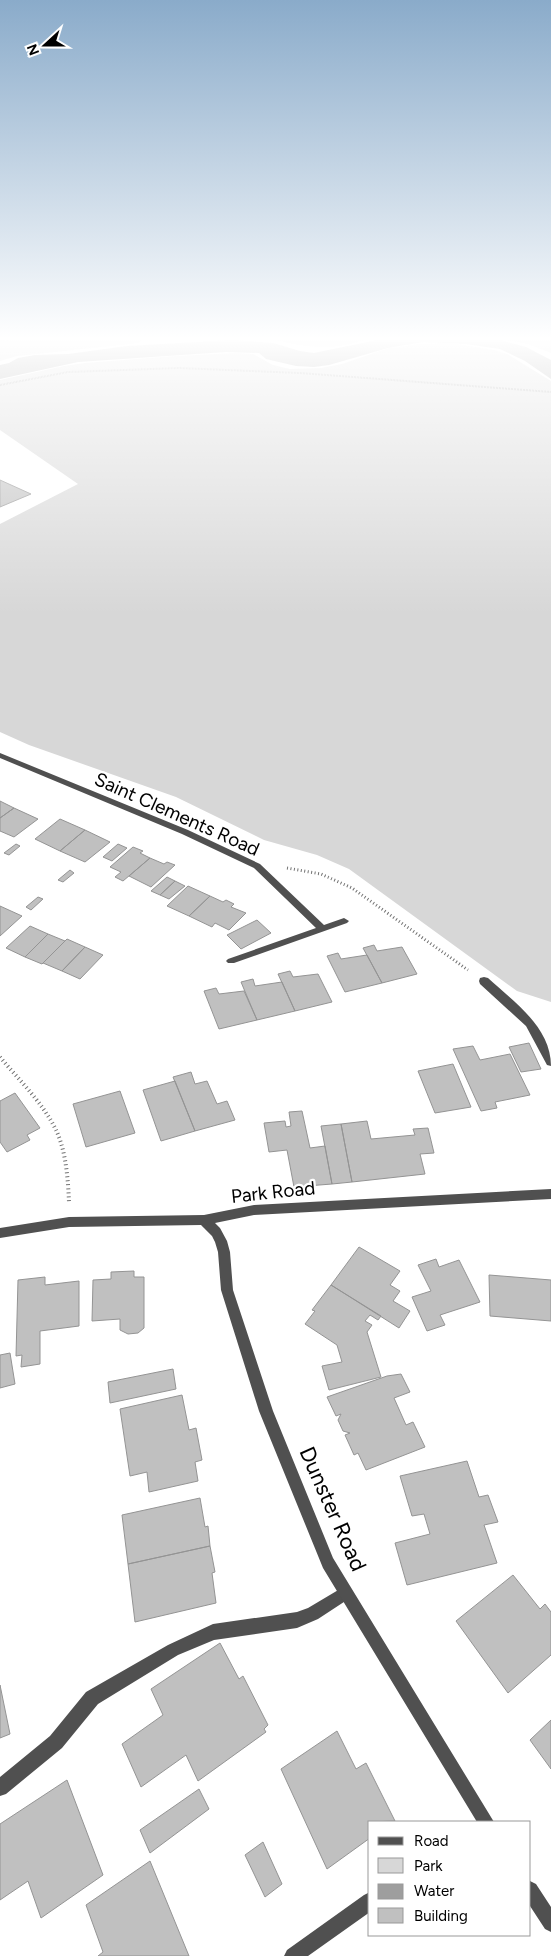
<svg xmlns="http://www.w3.org/2000/svg" width="551" height="1956" font-family="Figtree,sans-serif">
<rect width="100%" height="100%" fill="#fff"/>
<!-- green -->
<path fill="#d7d7d7" d="M0 340H142L139 343 17 356 0 361Z
M276 340H364C336 350 305 348 276 340Z
M507 340H551V353L528 344Z
M449 343 494 350 507 354 551 381V1002L517 991 349 869 317 855 264 840 176 797 29 745 0 732V524L78 484 0 430V380L64 366 85 363 175 356 237 353 253 354 273 365 290 369 321 368 342 364 389 348 421 344Z"/>
<!-- water -->
<path fill="#9e9e9e" d="M233 340 273 343 300 351 314 353 377 340H500L526 347 551 360V379L525 361 500 349 466 344 423 342 388 348 329 365 314 367 296 366 266 359 259 353 226 352 78 362 0 379V365L9 363 18 358 35 355 68 354 127 346Z"/>
<!-- building -->
<path fill="#c0c0c0" stroke="#949494" d="M0 480 31 494 0 507Z
M0 801 14 808 0 818Z
M14 808 38 819 14 837 0 831V818Z
M60 819 85 830 60 851 35 839Z
M85 830 110 842 85 862 60 851Z
M16 844 20 846 9 855 4 853Z
M118 844 127 848 112 861 103 857Z
M133 847 143 851 140 853 150 858 123 881 115 877 121 872 110 867Z
M150 858 164 864 167 862 175 865 151 887 129 876Z
M70 870 74 873 63 882 58 880Z
M167 877 175 881 160 895 151 891Z
M175 881 185 886 169 899 160 895Z
M188 886 210 896 189 916 167 906Z
M210 896 223 902 226 900 234 904 231 907 246 913 229 930 215 923 212 927 189 916Z
M38 897 43 899 31 910 26 907Z
M0 906 22 916 0 936Z
M257 920 271 933 241 949 227 935Z
M30 926 48 934 25 957 6 948Z
M48 934 65 941 42 964 25 957Z
M67 939 85 947 62 971 43 963Z
M374 945 377 951 402 947 417 974 382 983 363 948Z
M85 947 103 955 80 979 62 971Z
M338 953 341 959 367 955 382 983 345 992 327 956Z
M290 971 293 977 318 974 332 1002 295 1011 278 974Z
M253 979 255 986 282 982 295 1011 257 1020 241 982Z
M216 988 219 994 244 991 257 1020 219 1029 204 991Z
M529 1043 541 1069 521 1072 509 1047Z
M473 1046 480 1060 510 1054 530 1095 495 1102 497 1108 481 1111 453 1049Z
M453 1064 471 1107 435 1113 418 1071Z
M191 1072 195 1084 207 1081 217 1104 227 1101 235 1120 195 1131 173 1077Z
M175 1081 195 1131 161 1141 143 1090Z
M120 1091 135 1133 86 1147 73 1104Z
M15 1093 40 1128 27 1135 30 1140 7 1152 0 1142V1101Z
M302 1111 310 1148 325 1146 332 1184 294 1187 287 1150 269 1152 264 1123 285 1121 286 1127 291 1126 289 1112Z
M367 1121 371 1139 415 1135 413 1129 428 1128 434 1153 420 1154 425 1174 352 1182 341 1124Z
M341 1124 352 1182 332 1184 321 1126Z
M359 1247 400 1271 390 1285 400 1291 393 1301 410 1311 399 1328 331 1285Z
M436 1259 439 1267 459 1260 480 1302 440 1315 445 1325 427 1331 412 1297 431 1291 418 1265Z
M134 1271V1277H144V1328L138 1333 128 1334 120 1330V1319L92 1321 93 1280 111 1279V1272Z
M489 1275 551 1280V1321L490 1316Z
M45 1277V1285L79 1281V1326L40 1331V1364L21 1367 22 1355 16 1356 18 1280Z
M331 1285 381 1316 378 1320 370 1315 365 1321 372 1325 367 1332 381 1377 329 1390 322 1366 342 1362 337 1345 305 1324 315 1311 312 1310Z
M10 1353 15 1384 0 1388V1355Z
M173 1369 176 1389 110 1403 108 1382Z
M401 1374 410 1392 394 1398 406 1425 413 1422 425 1447 366 1470 358 1453 354 1455 345 1435 350 1433 343 1431 338 1420 341 1414 336 1416 327 1397 387 1376Z
M182 1395 189 1430 196 1428 202 1460 195 1462 198 1481 149 1492 147 1472 130 1476 120 1409Z
M467 1461 479 1497 488 1495 498 1522 484 1525 497 1563 407 1585 395 1543 430 1534 424 1514 412 1516 400 1476Z
M200 1498 205 1527 208 1526 210 1546 128 1564 122 1515Z
M210 1546 215 1572 212 1573 216 1603 135 1622 128 1564Z
M513 1575 540 1609 545 1604 551 1612V1655L508 1693 456 1621Z
M220 1643 239 1679 243 1676 268 1725 264 1729 266 1732 198 1781 186 1755 141 1787 122 1744 163 1715 151 1689Z
M0 1685 10 1734 0 1738Z
M551 1720V1769L530 1740Z
M337 1731 356 1769 366 1763 395 1821 370 1822V1838L327 1869 281 1769Z
M67 1780 103 1875 41 1918 28 1881 0 1900V1824Z
M199 1789 209 1809 150 1853 140 1830Z
M263 1842 282 1884 265 1897 245 1855Z
M150 1861 189 1956H98L103 1952 86 1905Z"/>
<g fill="none" stroke-linecap="round" stroke-linejoin="round">
<!-- path-far2 -->
<path stroke="#727272" stroke-width="2" stroke-dasharray="0.5 1" stroke-linecap="butt" d="M0 341 8 340
M0 385 68 372 179 368 300 373 551 392"/>
<!-- path-far1 -->
<path stroke="#727272" stroke-width="3" stroke-dasharray="1 2.5" stroke-linecap="butt" d="M287 868 321 874 352 888 468 970"/>
<!-- path -->
<path stroke="#727272" stroke-width="4" stroke-dasharray="1 3" stroke-linecap="butt" d="M0 1057C19 1080 43 1103 56 1130 66 1151 68 1179 69 1202"/>
<!-- lane -->
<path fill="#505050" fill-rule="evenodd" d="M484 977 488 978C514 1002 551 1027 551 1066L547 1065 526 1026 480 984 479 981 480 978Z
M345 1586 350 1588 352 1593 350 1598 318 1619 297 1628 214 1640 178 1655 98 1704 62 1748 6 1794 0 1796V1777L50 1736 86 1692 168 1645 213 1624 297 1612 308 1608Z"/>
<!-- street -->
<path fill="#505050" fill-rule="evenodd" d="M0 753 188 830 260 864 324 925 344 918 349 921 347 923 234 963H228L226 961 228 959 316 928 254 868 182 834 0 758Z
M551 1189V1199L254 1215 215 1223 220 1228 227 1241 230 1252 233 1290 273 1411 333 1558 494 1822H477L323 1568 259 1411 221 1290 218 1252 215 1242 212 1236 201 1225 69 1227 0 1238V1228L69 1217 204 1215 254 1205Z
M530 1881 536 1884 551 1907V1932L545 1929 530 1906Z
M370 1892V1912L308 1956H284L287 1950 364 1895Z"/>
</g>
<!-- sky -->
<linearGradient id="sky" x2="0" y2="1"><stop stop-color="#8aabca"/><stop offset="0.55" stop-color="#fff"/><stop offset="1" stop-color="#fff" stop-opacity="0"/></linearGradient>
<rect width="551" height="614" fill="url(#sky)"/>
<g text-anchor="middle" dominant-baseline="central" stroke-width="4.5" stroke-linejoin="round" paint-order="stroke">
<!-- street labels -->
<g font-size="19" fill="#000" stroke="#fff">
<text transform="translate(177 814) rotate(24)">Saint Clements Road</text>
<text transform="translate(273 1192) rotate(-6)">Park Road</text>
</g>
<!-- near-street labels -->
<g font-size="22" fill="#000" stroke="#fff">
<text transform="translate(333 1509) rotate(66)">Dunster Road</text>
</g>
</g>
<!-- legend -->
<rect x="368" y="1821" width="162" height="115" fill="#ffffff" stroke="#999999"/>
<rect x="378" y="1837" width="25" height="8" fill="#505050" stroke="#999999"/>
<text x="414" y="1846" font-size="15" fill="#000000">Road</text>
<rect x="378" y="1858" width="25" height="15" fill="#d7d7d7" stroke="#999999"/>
<text x="414" y="1871" font-size="15" fill="#000000">Park</text>
<rect x="378" y="1884" width="25" height="15" fill="#9e9e9e" stroke="#999999"/>
<text x="414" y="1896" font-size="15" fill="#000000">Water</text>
<rect x="378" y="1908" width="25" height="15" fill="#c0c0c0" stroke="#999999"/>
<text x="414" y="1921" font-size="15" fill="#000000">Building</text>
<!-- north arrow -->
<g transform="translate(45 45) rotate(249)" stroke="#ffffff" stroke-width="4" paint-order="stroke">
<path d="M0-4L9 19L0 12L-9 19Z" fill="#000000"/>
<text y="-8" font-size="14" font-weight="bold" text-anchor="middle" fill="#000000">N</text>
</g>
</svg>
